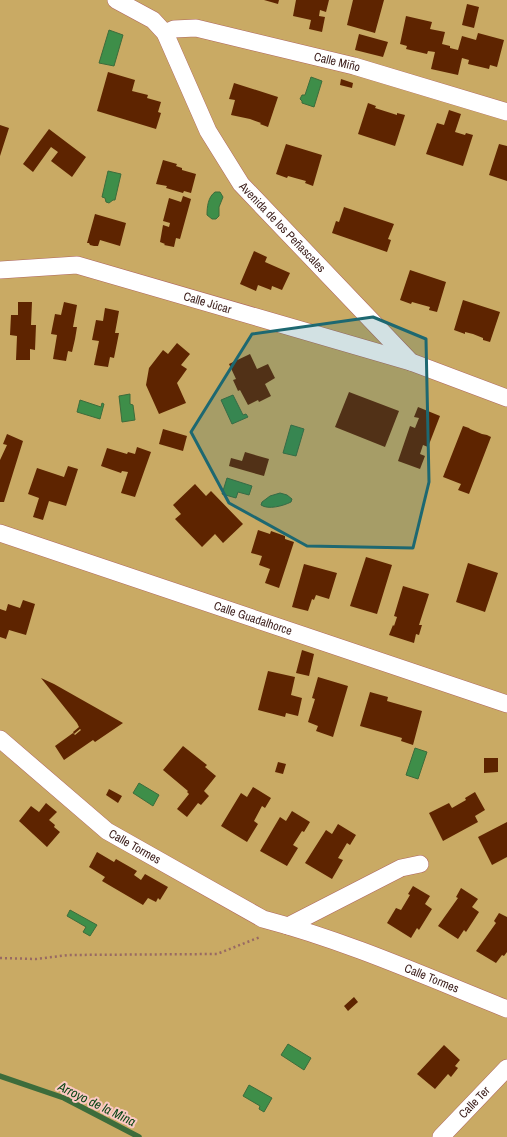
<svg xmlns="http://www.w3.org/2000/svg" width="507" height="1137" font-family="'Archivo Narrow',sans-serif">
<rect width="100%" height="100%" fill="#f8b7af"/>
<!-- green -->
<path fill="#c9aa64" d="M0 0H507V1137H0Z"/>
<!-- water -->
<path fill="#3e8e49" stroke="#3d6c3b" d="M109 30 123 35 114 66 99 63Z
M311 77 322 81 314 107 302 103V101L300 99 302 95H305Z
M108 171 121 174 115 200H113L109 203 106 202 105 198 102 197Z
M215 192H220L223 197 219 207V216L216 219H212L207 215C207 207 208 197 215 192Z
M130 394V404L133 405 135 420 122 422 119 396Z
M233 395 243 415 246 414 248 417 232 424 221 400Z
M80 400 101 407 102 403 104 404 100 419 77 412Z
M291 425 304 429 296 456 283 453Z
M227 478 252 486 249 495 238 492 236 498 222 494Z
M280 493 287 495 292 499 291 502C283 506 268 510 261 505L262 502 270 496Z
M415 748 427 752 418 779 406 775Z
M139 783 159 795 153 806 133 793Z
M70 910 97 925 90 936 83 932 86 927 67 916Z
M288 1044 311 1058 304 1070 281 1055Z
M249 1085 272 1098 264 1112 259 1109 260 1106 243 1096Z"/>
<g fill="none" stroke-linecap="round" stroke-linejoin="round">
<!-- stream -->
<path stroke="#3d6c3b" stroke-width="5.5" d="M0 1076 64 1098 139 1137"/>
</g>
<!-- building -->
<path fill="#5e2400" d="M264 0H279L278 4Z
M296 0H329L326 12 320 10 319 16 325 17 322 32 309 29 311 20 293 16Z
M353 0H384L375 33 347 25Z
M467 4 479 7 474 28 462 25Z
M406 16 432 22 430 29 445 32 442 44 450 46V48L458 50 462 36 476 40 478 33 504 40 497 67 490 65 489 69 468 64 469 60 462 58 458 75 431 69 435 52 428 51 427 54 406 49 407 46 400 44Z
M359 34 388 42 383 57 355 50Z
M108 72 135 80 132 91 148 95 147 98 161 102 158 112 161 113 156 129 97 111Z
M341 79 353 83 352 88 340 85Z
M234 83 278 97 268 127 260 124 261 123 250 119 231 115 235 100 229 99Z
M368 103 376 106 375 108 397 115V113L405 115 395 146 358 134Z
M449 110 461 114 455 132 465 135 466 133 473 135 463 166 426 154 437 123 444 125Z
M0 125 9 128 0 156Z
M49 129 86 157 72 177 51 161 58 152 51 147 33 172 23 164Z
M286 144 322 155 313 186 305 183 306 181 295 178 288 176 287 178 276 174Z
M499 144 507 146V181L489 175Z
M163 160 177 164 176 166 182 168V170L196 174 191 193 184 191 183 193 166 188 167 186 156 184Z
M183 196 191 199 180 239 176 238 174 247 164 245 165 244 160 242 163 225 169 227 170 223 163 221 169 198 181 202Z
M344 207 394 224 388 239 391 240 387 252 332 233 336 221 339 222Z
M95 214 126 223 120 246 100 240 98 246H94L90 245 89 243H87Z
M254 251 267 257 265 262 290 273 282 290 272 286 271 290 258 285 256 291 240 284Z
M410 270 446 282 437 312 429 310 430 307 412 302 411 304 400 300Z
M463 300 500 312 490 342 483 340V338L473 334 465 332V334L454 330Z
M18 302H32L31 325H36L35 350 30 349V360H16L17 336 10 335 11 315H18Z
M64 302 77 305 73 327H77L75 339 72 352 68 351 66 361 53 359 57 335 51 334 55 314 61 315Z
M105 308 119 311 115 333H119L114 358 110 357 108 367 94 365 99 341 92 340 96 320 103 321Z
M177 343 190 354 181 365 187 369 177 383 186 403 159 414 146 385 149 368 163 350 168 354Z
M250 354 257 369 268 364 275 378 265 384 271 396 259 402 258 400 248 405 240 390 238 391 233 380 236 379 229 364Z
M349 392 399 411 385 447 335 427Z
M418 407 440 416 428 447 423 445 420 454 425 456 420 469 398 461 410 426 415 428 419 418 414 417Z
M463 426 469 428 470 429 482 434 487 435 491 437 469 494 458 490 461 484 443 477Z
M163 429 187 436 183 451 159 444Z
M7 434 23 441 4 502H0V460L7 445 3 444Z
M137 447 151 452 135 497 121 493 128 472 122 471 121 473 101 466 107 448 127 454 128 452 135 454Z
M245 452 269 459 264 476 229 466 231 458 242 461Z
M68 466 78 469 66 506 49 501 43 520 33 517 39 498 28 494 37 468 64 477Z
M195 484 206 496 211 491 243 524 223 543 215 534 202 547 175 519 181 514 173 505Z
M258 530 270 534 271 531 285 536V539L294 542 279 588 265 583 270 569 259 565 262 556 251 553Z
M366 557 392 565 377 614 350 606Z
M468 563 498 573 485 612 456 602Z
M304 564 337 573 329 599 316 595 314 600 312 599 308 611 292 607Z
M403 586 429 594 419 625H422L419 635 416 634 414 643 389 635 393 625 394 626 397 617 394 616Z
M23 600 35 604 26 635 9 630 6 639 0 637V609L6 611 8 604 20 608Z
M302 650 314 654 309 676 296 673Z
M268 671 295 677 291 695 302 698 298 716 286 713 285 717 258 710Z
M318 677 348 686 333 737 316 731 318 726 308 722 315 699 312 698Z
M41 678 54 684 123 723 95 742 93 740 64 760 55 746 73 733 75 735 81 730 80 729 74 734 73 732 79 727 77 723Z
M370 692 388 697 387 701 422 711 413 745 401 741 402 738 360 726Z
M183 746 207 765 205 767 216 776 204 791 209 796 201 805 198 803 187 817 177 809 189 794 187 792 188 791 163 770Z
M484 758H498V772L484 773Z
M278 762 286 764 283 774 275 772Z
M253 787 271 798 265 808 262 806 254 821 258 824 247 842 221 826 241 793 247 797Z
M109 789 122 796 118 803 106 795Z
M475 792 485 810 475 816 478 822 443 841 429 813 449 803 452 808 466 800 465 798Z
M46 803 57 812 49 820 55 825 54 827 60 832 47 847 19 821 31 806 39 812Z
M292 811 310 822 304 832 302 831 293 845 298 848 287 866 260 851 280 817 286 821Z
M507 822V857L492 865 478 837Z
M338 824 356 835 350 845 347 843 338 858 343 860 332 879 305 863 326 830 332 834Z
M97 852 114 862 116 859 137 871 134 875 141 880 145 874 168 887 160 900 158 898 156 902 148 898 143 905 102 881 105 877 89 867Z
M413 886 430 896 425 904 432 909 419 930 417 928 411 938 387 923 396 908 401 910 410 895 408 894Z
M461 888 478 899 472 907 479 912 466 932 464 930 458 939 438 926 458 898 456 897Z
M499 913 507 917V952L504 956 502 955 496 963 476 951 496 923 494 921Z
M354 997 358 1002 348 1011 344 1006Z
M444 1045 460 1060 455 1066 458 1068 451 1077 448 1074 435 1089 417 1074Z"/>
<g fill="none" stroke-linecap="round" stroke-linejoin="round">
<defs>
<g id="street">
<path id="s1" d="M116 0 153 20 165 33 208 131 241 184 411 362 507 398"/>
<path id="s2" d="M165 33 174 29 196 28 354 66 507 112"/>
<path id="s3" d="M0 270 77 265 411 362"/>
<path id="s4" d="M0 533 507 704"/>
<path id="s5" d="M0 739 107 831 263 919C347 941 427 977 507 1009"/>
<path d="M288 926 401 868 420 864"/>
<path id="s6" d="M441 1137 507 1068"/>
</g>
</defs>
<!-- street casing -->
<use href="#street" stroke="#af665f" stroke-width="18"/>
<!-- path -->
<path stroke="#986963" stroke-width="2.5" stroke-dasharray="2 3" stroke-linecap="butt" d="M0 958 36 959 68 955 217 954 260 937"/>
<!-- street -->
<use href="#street" stroke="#fff" stroke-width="17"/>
</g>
<!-- marked area -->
<path fill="#1d6871" fill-opacity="0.2" stroke="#1d6871" stroke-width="3" stroke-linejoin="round" d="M373 317 426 339 429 482 413 548 307 546 229 503 191 432 252 334Z"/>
<g text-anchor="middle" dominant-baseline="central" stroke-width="4" stroke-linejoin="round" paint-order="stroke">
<!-- street labels -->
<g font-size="12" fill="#3b1d1a" stroke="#fbc9c3">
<text stroke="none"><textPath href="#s2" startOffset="177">Calle Miño</textPath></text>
<text stroke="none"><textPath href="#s1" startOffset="289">Avenida de los Peñascales</textPath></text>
<text stroke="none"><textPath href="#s3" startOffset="213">Calle Júcar</textPath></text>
<text stroke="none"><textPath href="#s4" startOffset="267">Calle Guadalhorce</textPath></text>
<text stroke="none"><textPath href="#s5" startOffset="173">Calle Tormes</textPath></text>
<text stroke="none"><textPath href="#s5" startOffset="499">Calle Tormes</textPath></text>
<text stroke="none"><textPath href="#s6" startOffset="48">Calle Ter</textPath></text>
</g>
<!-- water labels -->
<g font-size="13" font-style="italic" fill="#0a4516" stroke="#fbc9c3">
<text transform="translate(97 1104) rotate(26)">Arroyo de la Mina</text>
</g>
</g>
</svg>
